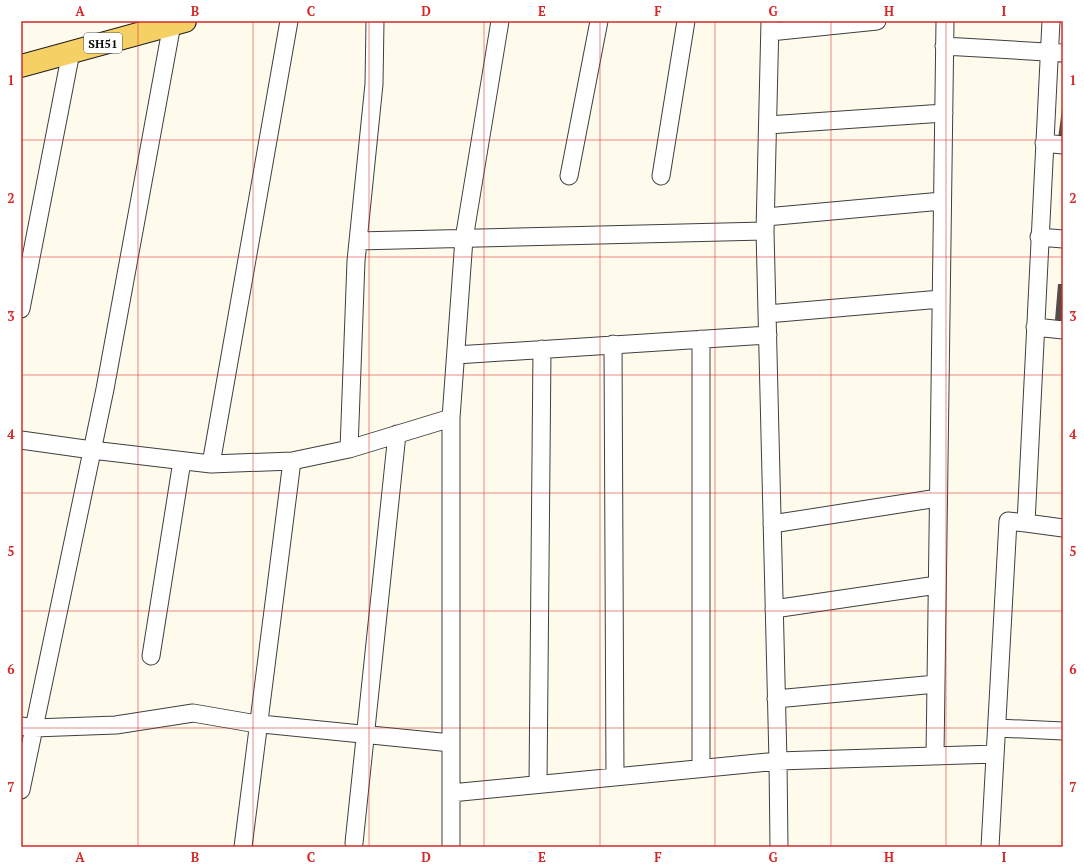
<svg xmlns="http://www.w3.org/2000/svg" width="1084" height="868" font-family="'PT Serif',serif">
<rect width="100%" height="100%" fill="#fffbec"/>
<!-- building -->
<path fill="#554d49" d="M1062 109H1063V140L1058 139Z
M1058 284H1063V321L1055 320Z"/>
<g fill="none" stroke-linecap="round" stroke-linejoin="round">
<defs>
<path id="street" d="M770 32 877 21
M944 46 1063 53
M768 125 944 113
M1044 143 1063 145
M569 176 599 21
M661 176 686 21
M766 217 942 201
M1039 237 1063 239
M358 241 765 231 770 21
M21 309 71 52
M767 314 941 299
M1035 327 1063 330
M613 344 615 777
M456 355 768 335
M21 440 92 450 211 464 292 461 349 449 451 418
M349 449 356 261 374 84 375 21
M211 464 289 21
M1026 523 1063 528
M772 524 938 498
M774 609 937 585
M151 656 182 461
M776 699 936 684
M21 726 34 728 116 725 193 713 251 723 451 743
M997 728 1063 731
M935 756 945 21
M701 768V339
M538 784 542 349
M21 790 105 389 172 24
M451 793 778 761 765 231
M354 843 397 434
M243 847 292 461
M451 847V418L464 239 500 21
M779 847 778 761 995 754
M990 847 1008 521 1026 523 1051 21"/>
<path id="primary" d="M21 66 185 21"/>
</defs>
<!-- street casing -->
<use href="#street" stroke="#3f3f3f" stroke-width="19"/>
<!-- primary casing -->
<use href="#primary" stroke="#1d1d1d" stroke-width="24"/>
<!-- street -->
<use href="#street" stroke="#fff" stroke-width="17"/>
<!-- primary -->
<use href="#primary" stroke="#f5d065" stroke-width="22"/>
</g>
<!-- grid -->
<path fill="none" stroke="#d62828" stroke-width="1" stroke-opacity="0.55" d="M138 21V847M253 21V847M369 21V847M484 21V847M600 21V847M715 21V847M831 21V847M946 21V847M21 140H1063M21 257H1063M21 375H1063M21 493H1063M21 611H1063M21 728H1063"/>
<g text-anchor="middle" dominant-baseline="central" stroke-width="4" stroke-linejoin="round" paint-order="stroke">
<!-- shield labels -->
<rect fill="#fff" stroke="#555" stroke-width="1" x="84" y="33" width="38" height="20" rx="3"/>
<g font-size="12" font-weight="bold" fill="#0c0c0c">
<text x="103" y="43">SH51</text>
</g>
</g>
<!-- border -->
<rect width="1084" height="868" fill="none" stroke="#ffffff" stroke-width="44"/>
<rect x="22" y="22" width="1040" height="824" fill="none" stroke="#d62828" stroke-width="1.5"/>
<g font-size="13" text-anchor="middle" font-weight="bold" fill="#d62828">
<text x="80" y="16">A</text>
<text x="195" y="16">B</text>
<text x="311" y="16">C</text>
<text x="426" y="16">D</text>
<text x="542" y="16">E</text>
<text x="658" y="16">F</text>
<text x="773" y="16">G</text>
<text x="889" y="16">H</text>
<text x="1004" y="16">I</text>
<text x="11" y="85">1</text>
<text x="1073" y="85">1</text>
<text x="11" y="203">2</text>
<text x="1073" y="203">2</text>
<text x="11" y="321">3</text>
<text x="1073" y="321">3</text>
<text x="11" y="439">4</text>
<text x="1073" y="439">4</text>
<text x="11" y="556">5</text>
<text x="1073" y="556">5</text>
<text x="11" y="674">6</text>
<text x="1073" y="674">6</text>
<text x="11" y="792">7</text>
<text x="1073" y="792">7</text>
<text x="80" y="862">A</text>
<text x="195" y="862">B</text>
<text x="311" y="862">C</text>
<text x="426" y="862">D</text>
<text x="542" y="862">E</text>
<text x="658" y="862">F</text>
<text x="773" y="862">G</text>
<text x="889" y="862">H</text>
<text x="1004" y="862">I</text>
</g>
</svg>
